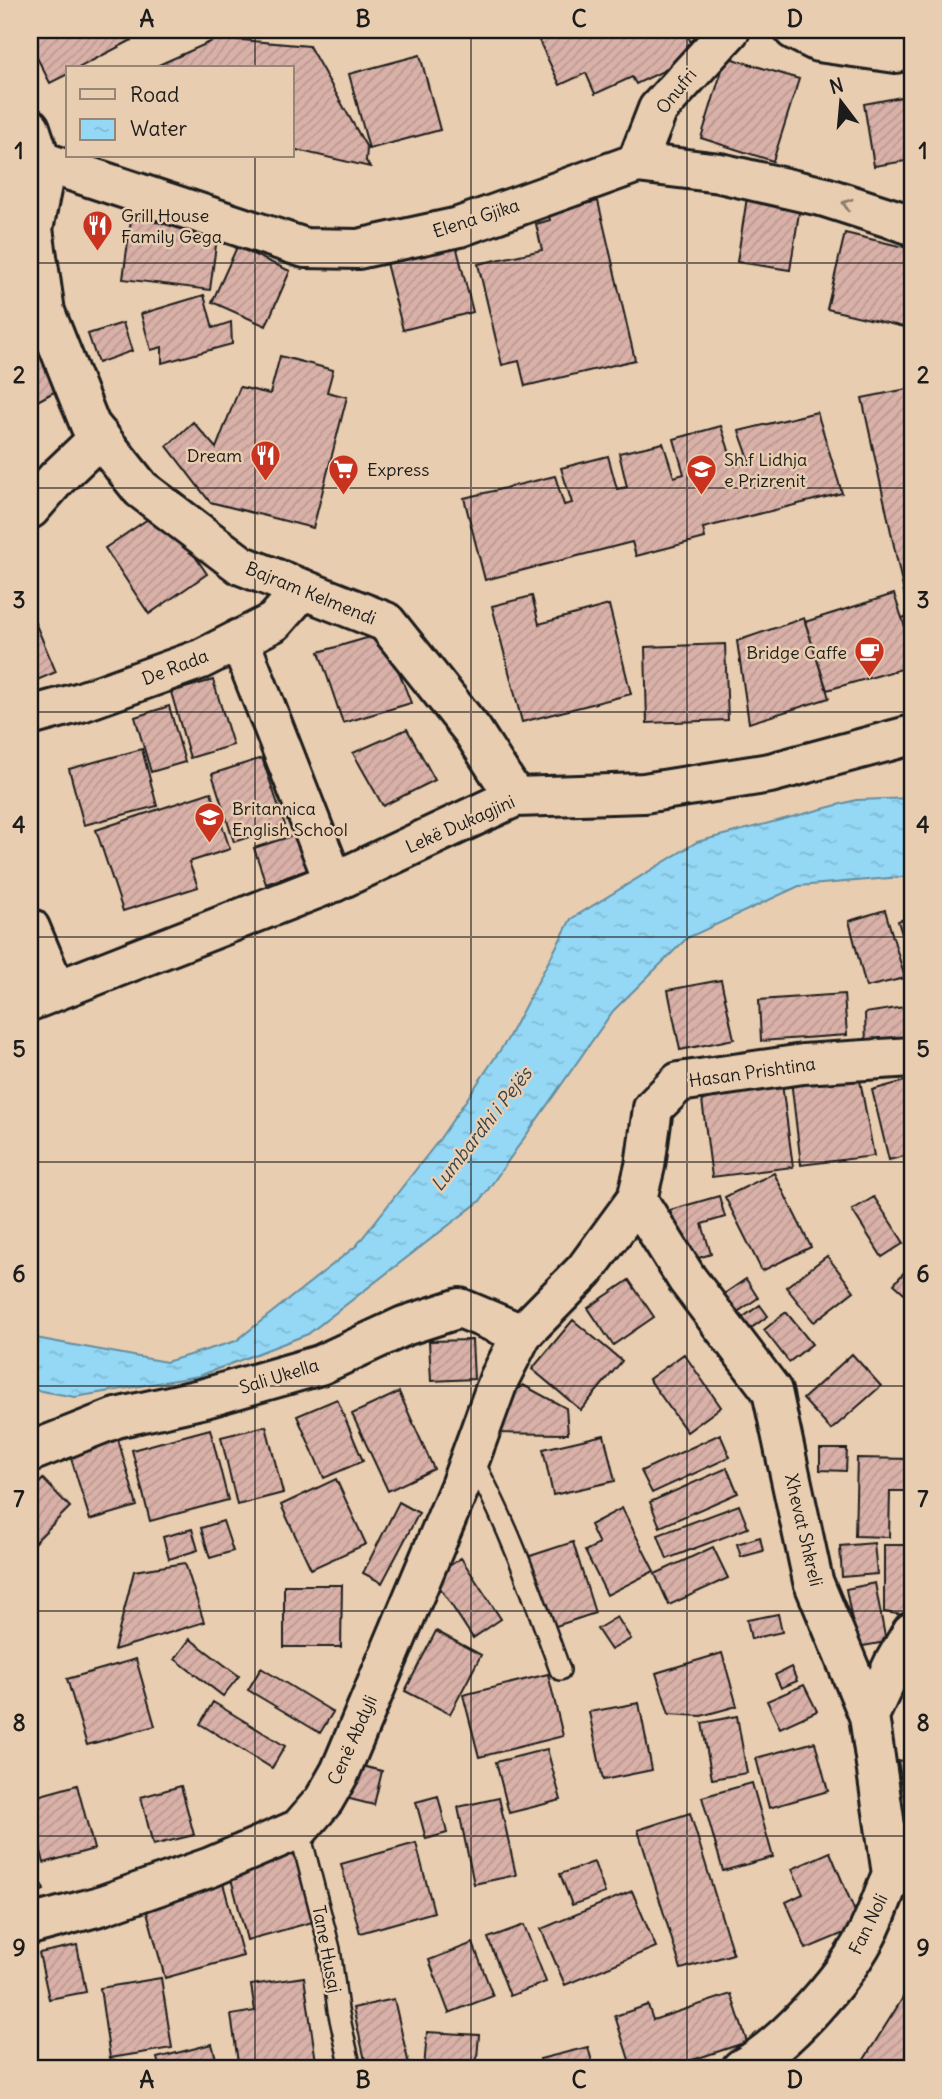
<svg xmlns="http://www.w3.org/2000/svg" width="942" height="2099" font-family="Delius,sans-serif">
<defs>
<pattern id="water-ripples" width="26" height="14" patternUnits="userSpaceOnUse" patternTransform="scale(1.75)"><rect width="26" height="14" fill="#94d8f6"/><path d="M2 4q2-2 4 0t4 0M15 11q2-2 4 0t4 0" fill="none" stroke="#7fb9d2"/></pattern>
<pattern id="building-hatch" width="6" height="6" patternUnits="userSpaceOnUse" patternTransform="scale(1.75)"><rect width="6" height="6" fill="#d9b1a8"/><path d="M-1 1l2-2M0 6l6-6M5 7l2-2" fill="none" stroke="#ba9890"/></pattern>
</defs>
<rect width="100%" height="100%" fill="#e9cdb0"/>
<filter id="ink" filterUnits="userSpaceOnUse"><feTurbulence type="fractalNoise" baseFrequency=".0143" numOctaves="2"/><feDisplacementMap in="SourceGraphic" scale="14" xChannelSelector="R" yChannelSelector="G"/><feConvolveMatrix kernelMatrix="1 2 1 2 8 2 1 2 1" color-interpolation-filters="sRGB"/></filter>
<g filter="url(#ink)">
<!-- water -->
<path fill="url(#water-ripples)" stroke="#648d9f" stroke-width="2" d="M912 798V876L799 886 687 938 613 1011 480 1201 308 1334 199 1376 75 1397 30 1389V1337L166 1362 236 1341 356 1246 439 1140 507 1040 571 919 697 842 856 800Z"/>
<!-- building -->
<path fill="url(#building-hatch)" stroke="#1c1c1c" stroke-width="2" d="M30 30H127L132 40 78 68H68V74L50 83 30 44Z
M534 30H685L697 55 636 84 632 77 595 94 586 73 560 85Z
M219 38 309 46 367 148 366 161 370 167 292 149V68H152Z
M420 55 440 130 369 149 349 74Z
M726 57 799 79 773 161 701 138Z
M912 95V160L874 166 864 104Z
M748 191 801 200 790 270 737 262Z
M598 201 635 360 525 386 519 361 502 365 478 264 542 250 536 224 550 220 548 213Z
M131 219 218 230 210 290 123 279Z
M845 233 912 249V329L827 309Z
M455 241 473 312 403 330 385 259Z
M237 247 290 271 266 326 212 302Z
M204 295 213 328 231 322 232 344 162 363V347L151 350 141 314Z
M123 323 132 351 98 363 88 334Z
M35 328 67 385 30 405V331Z
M280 356 333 370 327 392 347 397 313 528 210 502 167 446 193 422 216 448 240 387 270 394Z
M912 388V596L905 597 862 398Z
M817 412 842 493 703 528 705 538 636 556 632 542 485 580 464 498 555 476 564 505 572 503 561 468 608 456 617 489 627 487 619 453 663 443 674 477 684 474 674 439 721 426 734 466 750 462 739 431Z
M163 509 207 574 149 614 105 548Z
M894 594 912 648V666L827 690 805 622Z
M532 596 539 624 609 605 631 694 522 722 492 606Z
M30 613H31L56 672 30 683Z
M912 615V648L902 618Z
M804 618 829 698 749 723 737 641Z
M384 633 411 703 343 723 319 652Z
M725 644 728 720 647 723 645 647Z
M213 680 233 745 190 758 171 692Z
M169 706 185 762 151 772 135 717Z
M407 729 435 780 383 806 353 753Z
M142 749 157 806 84 825 69 769Z
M262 758 285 825 234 842 212 774Z
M211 792 230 849 189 862 198 887 123 911 96 830Z
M295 835 307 870 266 884 254 848Z
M885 910 905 978 866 987 849 921Z
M912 916V967L898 921Z
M721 980 734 1039 680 1050 668 990Z
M844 994 847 1035 761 1041 759 1000Z
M904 1007 906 1044 866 1046 865 1013Z
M858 1069 874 1156 801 1165 791 1080Z
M912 1079V1154L889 1160 872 1090Z
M782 1084 793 1167 712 1177 702 1100Z
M774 1173 811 1247 762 1271 725 1197Z
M719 1196 725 1217 702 1224 711 1254 686 1262 670 1210Z
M874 1197 904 1243 882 1257 852 1210Z
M827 1256 854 1291 814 1322 786 1287Z
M912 1263V1300L894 1284Z
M746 1279 758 1298 733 1315 721 1296Z
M629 1280 654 1317 613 1345 588 1308Z
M760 1305 768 1316 743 1334 735 1323Z
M786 1312 812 1344 789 1362 764 1330Z
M573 1320 622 1361 581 1410 532 1369Z
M472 1340 474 1379 431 1381 429 1341Z
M684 1354 721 1407 687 1432 649 1379Z
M852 1354 881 1386 831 1430 803 1399Z
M523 1385 566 1408 568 1434 489 1433 498 1406Z
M399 1392 434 1469 388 1491 352 1414Z
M337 1399 363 1461 324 1478 297 1416Z
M266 1426 283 1493 237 1505 221 1437Z
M210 1429 228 1500 150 1521 132 1450Z
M720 1434 730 1457 652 1493 641 1471Z
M604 1435 615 1481 553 1495 543 1449Z
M118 1439 137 1506 90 1520 70 1455Z
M820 1449H847L846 1471 820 1470Z
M857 1458 912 1459V1491H890L889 1537 855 1536Z
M727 1468 738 1493 660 1527 650 1502Z
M43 1479 70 1507 30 1547V1493Z
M336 1479 366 1544 311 1569 281 1505Z
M399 1502 419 1513 382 1583 363 1573Z
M739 1505 748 1528 667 1559 658 1535Z
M622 1508 654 1571 607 1595 585 1551 599 1544 590 1525Z
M223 1521 233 1551 210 1558 201 1528Z
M192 1529 198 1550 169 1559 163 1537Z
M760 1537 763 1551 741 1557 737 1544Z
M573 1542 595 1613 547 1629 524 1558Z
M874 1543 877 1574 842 1577 840 1546Z
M884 1545H912V1607L909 1616 884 1612Z
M713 1547 728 1578 669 1605 655 1574Z
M461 1558 501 1619 473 1638 433 1577Z
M185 1563 204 1622 114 1650 134 1571Z
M875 1583 886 1642 857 1647 846 1589Z
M284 1585H342L341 1647H284Z
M778 1614 782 1632 751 1639 747 1620Z
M617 1617 631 1639 611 1650 597 1629Z
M436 1631 481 1655 450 1714 405 1691Z
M190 1639 239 1676 223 1696 175 1659Z
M722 1653 737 1706 701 1716 669 1714 656 1673Z
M136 1659 155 1726 87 1745 67 1679Z
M791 1667 797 1681 781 1688 775 1675Z
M261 1668 333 1712 320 1733 248 1690Z
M548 1674 563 1736 479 1757 463 1695Z
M804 1685 817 1711 780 1728 767 1701Z
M213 1702 285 1746 272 1768 200 1724Z
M639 1703 652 1770 603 1780 589 1712Z
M737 1716 747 1773 712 1779 702 1723Z
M815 1742 828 1791 769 1808 756 1758Z
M547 1749 561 1800 509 1813 496 1762Z
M912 1759V1797L905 1798 898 1761Z
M350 1763 382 1771 374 1805 342 1797Z
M752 1783 773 1857 723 1871 702 1797Z
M77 1785 94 1849 44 1863 30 1809V1798Z
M181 1786 194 1835 153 1845 141 1797Z
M438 1796 447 1833 426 1839 416 1802Z
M499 1798 516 1875 474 1884 458 1807Z
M690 1813 733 1954 681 1969 638 1830Z
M416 1843 434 1912 360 1933 341 1864Z
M296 1850 316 1921 247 1940 228 1867Z
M830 1852 861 1926 806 1949 786 1902 803 1894 792 1869Z
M30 1856 44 1890 30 1896Z
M594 1862 605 1893 572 1905 560 1874Z
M221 1876 243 1956 165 1978 143 1897Z
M632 1891 656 1947 565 1985 541 1929Z
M524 1925 546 1982 510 1996 488 1938Z
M473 1943 493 1996 449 2013 429 1960Z
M77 1945 86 1992 49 1999 39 1953Z
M304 1977 317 2069H275V2067L239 2069 231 2015 255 2011 251 1985Z
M161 1978 172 2048 110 2058 100 1988Z
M906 1993 912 1997V2069H858Z
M731 1994 747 2042 665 2069H632L615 2016 648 2005 653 2020Z
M394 1999 410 2069H367L353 2008Z
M427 2032 479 2035 476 2069H424Z
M212 2044 219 2069H160L157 2058Z
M588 2047 594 2069H542L540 2059Z"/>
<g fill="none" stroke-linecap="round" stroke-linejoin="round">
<defs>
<path id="lane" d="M471 1457C509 1525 534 1598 560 1670
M299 1829 330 1949 338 2010 351 2069"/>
<path id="street" d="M794 30 818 42 896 53 912 47
M41 161 305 248 358 249 459 227 637 163 720 173 825 197 912 225
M637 163 658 109 730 30
M30 509 57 478 100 437
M239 639 334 882
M30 716 81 702 201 659 274 622 303 589
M30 928 56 990
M637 1199 687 1279 772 1391 813 1581 869 1716 892 1874
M30 1452 116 1418 205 1398 320 1365 404 1326 460 1308 522 1334
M869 1716 893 1665 912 1632
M30 1925 100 1906 211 1867 299 1829 324 1800 340 1772 460 1486 499 1379 522 1334 585 1270 637 1199 645 1166 653 1108 679 1082 803 1064 912 1057
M741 2069C785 2045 841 1982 865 1938 876 1918 883 1895 892 1874"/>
<path id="secondary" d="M30 128 41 161 43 180 33 229 45 312 90 425 141 489 241 565 386 622 472 730 515 797
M30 1001 334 882 515 797 644 793 770 773 912 735"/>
</defs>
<!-- lane casing -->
<use href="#lane" stroke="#1c1c1c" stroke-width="24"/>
<!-- street casing -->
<use href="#street" stroke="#1c1c1c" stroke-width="44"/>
<!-- secondary casing -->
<use href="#secondary" stroke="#1c1c1c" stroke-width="44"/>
<!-- lane -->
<use href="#lane" stroke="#e9cdb0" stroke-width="19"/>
<!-- street -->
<use href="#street" stroke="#e9cdb0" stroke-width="38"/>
<!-- secondary -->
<use href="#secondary" stroke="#e9cdb0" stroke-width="38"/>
</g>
<!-- one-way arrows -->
<defs><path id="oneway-chevron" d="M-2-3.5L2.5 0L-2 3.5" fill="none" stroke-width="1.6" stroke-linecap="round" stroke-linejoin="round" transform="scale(1.75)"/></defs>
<use stroke="#8d7d6d" href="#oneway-chevron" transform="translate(847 204) rotate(-162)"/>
</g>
<!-- grid -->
<path fill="none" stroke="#1c1c1c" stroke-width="2" stroke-opacity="0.55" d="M255 30V68M471 30V2069M687 30V2069M255 156V2069M30 263H912M30 488H912M30 712H912M30 937H912M30 1162H912M30 1386H912M30 1611H912M30 1836H912"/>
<!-- icons -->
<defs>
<symbol id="restaurant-pin" viewBox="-11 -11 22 30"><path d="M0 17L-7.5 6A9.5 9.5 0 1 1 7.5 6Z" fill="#c8321e" stroke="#e9cdb0"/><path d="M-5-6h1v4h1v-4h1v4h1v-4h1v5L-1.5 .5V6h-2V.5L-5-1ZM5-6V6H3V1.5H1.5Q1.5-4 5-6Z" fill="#fff"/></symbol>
<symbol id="supermarket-pin" viewBox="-11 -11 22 30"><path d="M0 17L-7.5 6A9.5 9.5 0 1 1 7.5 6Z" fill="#c8321e" stroke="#e9cdb0"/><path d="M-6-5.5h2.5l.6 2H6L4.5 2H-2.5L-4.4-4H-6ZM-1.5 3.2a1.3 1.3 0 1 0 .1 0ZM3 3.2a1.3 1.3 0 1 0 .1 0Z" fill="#fff"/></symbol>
<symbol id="school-pin" viewBox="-11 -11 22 30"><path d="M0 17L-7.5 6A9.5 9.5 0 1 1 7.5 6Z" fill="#c8321e" stroke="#e9cdb0"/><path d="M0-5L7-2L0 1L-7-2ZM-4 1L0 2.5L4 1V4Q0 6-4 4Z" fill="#fff"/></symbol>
<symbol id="cafe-pin" viewBox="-11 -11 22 30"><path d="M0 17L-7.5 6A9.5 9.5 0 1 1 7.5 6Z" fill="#c8321e" stroke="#e9cdb0"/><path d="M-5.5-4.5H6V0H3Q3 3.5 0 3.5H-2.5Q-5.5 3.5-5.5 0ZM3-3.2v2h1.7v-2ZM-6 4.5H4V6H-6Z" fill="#fff"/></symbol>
</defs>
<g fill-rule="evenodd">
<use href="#restaurant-pin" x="80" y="208" width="35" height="47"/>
<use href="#restaurant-pin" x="248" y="438" width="35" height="47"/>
<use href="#supermarket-pin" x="326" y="452" width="35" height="47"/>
<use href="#school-pin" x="684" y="452" width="35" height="47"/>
<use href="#cafe-pin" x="852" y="634" width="35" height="47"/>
<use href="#school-pin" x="192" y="800" width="35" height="47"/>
</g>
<g text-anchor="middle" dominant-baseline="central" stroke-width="5" stroke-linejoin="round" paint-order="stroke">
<!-- street labels -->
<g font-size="18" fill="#1c1c1c" stroke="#e9cdb0">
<text transform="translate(676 91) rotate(-51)">Onufri</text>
<text transform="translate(476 218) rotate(-18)">Elena Gjika</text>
<text transform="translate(311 593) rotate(22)">Bajram Kelmendi</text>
<text transform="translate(175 667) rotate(-21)">De Rada</text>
<text transform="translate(460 824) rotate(-24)">Lekë Dukagjini</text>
<text transform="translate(752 1072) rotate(-8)">Hasan Prishtina</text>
<text transform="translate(279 1376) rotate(-17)">Sali Ukella</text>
<text transform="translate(804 1530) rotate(77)">Xhevat Shkreli</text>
<text transform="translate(352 1740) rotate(-66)">Cenë Abdyli</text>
<text transform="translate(868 1924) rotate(-64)">Fan Noli</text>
<text transform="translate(327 1949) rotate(79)">Tane Husaj</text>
</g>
<!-- poi labels -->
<g font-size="18" fill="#1c1c1c" stroke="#e9cdb0" text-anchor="start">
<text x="121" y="215">Grill House<tspan x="121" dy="21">Family Gega</tspan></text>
<text x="242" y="455" text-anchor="end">Dream</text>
<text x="724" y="459">Sh.f Lidhja<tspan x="724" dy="21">e Prizrenit</tspan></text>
<text x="367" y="469">Express</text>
<text x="847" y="652" text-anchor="end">Bridge Caffe</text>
<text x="232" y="808">Britannica<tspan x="232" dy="21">English School</tspan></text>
</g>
<!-- water labels -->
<g font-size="19" font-style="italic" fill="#344248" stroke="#e9cdb0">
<text transform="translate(481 1129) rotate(-52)">Lumbardhi i Pejës</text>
</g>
</g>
<!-- margin -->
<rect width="942" height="2099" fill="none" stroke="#e9cdb0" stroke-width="77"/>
<!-- legend -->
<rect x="66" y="66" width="228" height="91" fill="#e9cdb0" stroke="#978675" stroke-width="2"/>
<rect x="80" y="89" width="35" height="10" fill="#e9cdb0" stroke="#978675" stroke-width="2"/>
<text x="130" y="102" font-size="21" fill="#1c1c1c">Road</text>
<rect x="80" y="119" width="35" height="21" fill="url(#water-ripples)" stroke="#978675" stroke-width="2"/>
<text x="130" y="136" font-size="21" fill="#1c1c1c">Water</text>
<!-- north arrow -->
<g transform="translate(841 102) rotate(344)" stroke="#e9cdb0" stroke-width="5" paint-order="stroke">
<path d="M0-5L12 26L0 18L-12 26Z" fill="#1c1c1c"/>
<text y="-10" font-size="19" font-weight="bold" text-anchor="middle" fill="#1c1c1c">N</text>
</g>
<rect x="38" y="38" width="866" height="2022" fill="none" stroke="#1c1c1c" stroke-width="2.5"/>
<g font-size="23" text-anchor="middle" font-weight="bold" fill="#1c1c1c">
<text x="147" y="27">A</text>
<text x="363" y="27">B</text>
<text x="579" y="27">C</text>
<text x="795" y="27">D</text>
<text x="19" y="159">1</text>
<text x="923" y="159">1</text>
<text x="19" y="383">2</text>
<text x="923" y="383">2</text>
<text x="19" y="608">3</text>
<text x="923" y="608">3</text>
<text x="19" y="833">4</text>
<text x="923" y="833">4</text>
<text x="19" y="1057">5</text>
<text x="923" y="1057">5</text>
<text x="19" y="1282">6</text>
<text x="923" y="1282">6</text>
<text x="19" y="1507">7</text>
<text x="923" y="1507">7</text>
<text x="19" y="1731">8</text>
<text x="923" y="1731">8</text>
<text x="19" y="1956">9</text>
<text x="923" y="1956">9</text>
<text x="147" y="2088">A</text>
<text x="363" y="2088">B</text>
<text x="579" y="2088">C</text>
<text x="795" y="2088">D</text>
</g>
</svg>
